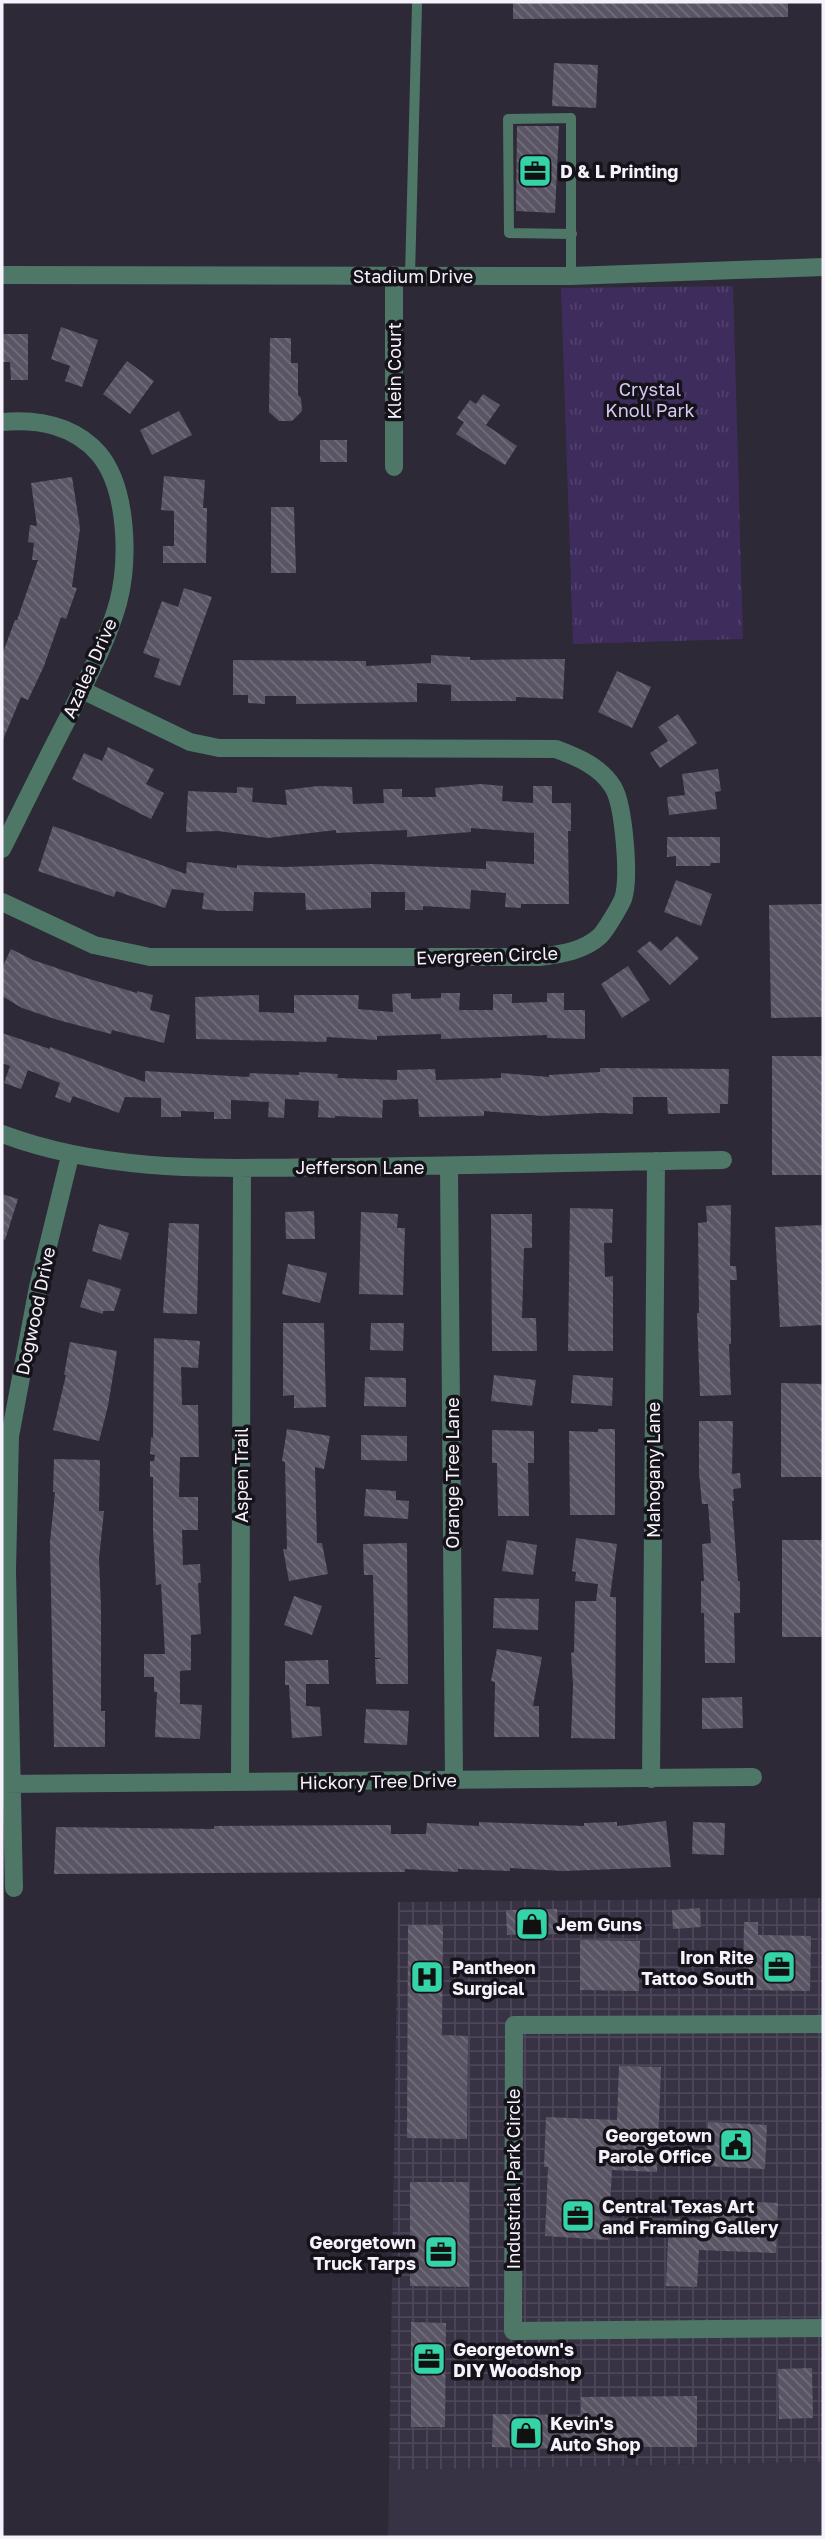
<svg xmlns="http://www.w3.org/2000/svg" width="825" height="2539" font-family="'Golos Text',sans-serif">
<defs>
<pattern id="industrial-grid" width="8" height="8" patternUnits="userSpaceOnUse" patternTransform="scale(1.75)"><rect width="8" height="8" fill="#383245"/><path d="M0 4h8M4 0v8" fill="none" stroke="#4c4658"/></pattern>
<pattern id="park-tufts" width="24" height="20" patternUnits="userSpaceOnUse" patternTransform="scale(1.75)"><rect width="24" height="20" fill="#3e2c5d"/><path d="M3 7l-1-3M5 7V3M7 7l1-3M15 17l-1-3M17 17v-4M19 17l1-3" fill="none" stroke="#51416d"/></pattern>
<pattern id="building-back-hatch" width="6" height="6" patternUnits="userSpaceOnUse" patternTransform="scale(1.75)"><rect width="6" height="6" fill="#5a5564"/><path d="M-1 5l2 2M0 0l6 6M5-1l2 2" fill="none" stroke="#726e7b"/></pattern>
</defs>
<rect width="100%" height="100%" fill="#2d2936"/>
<!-- built -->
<path fill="#383245" d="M823 2462V2537H388L389 2470Z"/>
<!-- industrial -->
<path fill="url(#industrial-grid)" d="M823 1898V2462L389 2470 398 1902Z"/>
<!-- park -->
<path fill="url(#park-tufts)" d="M733 286 743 639 573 644 561 288Z"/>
<!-- building -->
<path fill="url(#building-back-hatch)" d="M513 2H788V17L513 19Z
M554 63 598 65 596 108 552 106Z
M517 126H559L555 213 516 211Z
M61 327 98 340 82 387 65 381 70 366 51 359Z
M2 334H28V380H11L10 362H2Z
M270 338H291V363H298V395L301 398 302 411 292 421H279L269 412Z
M127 361 154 381 130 414 103 394Z
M483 394 500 405 486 425 517 446 505 465 456 434 464 422 457 418 470 400 476 404Z
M179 411 192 435 152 455 140 430Z
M320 440H347V462H320Z
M164 476 205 480 203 508H207L206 563H163V546H174V511L161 510Z
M72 477 80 528 72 587 77 588 66 619 61 617 44 666 28 700 21 697 2 742V655L15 620H17L38 560H32L34 543 28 542 30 525 37 526 31 483Z
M271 507H294L296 573H271Z
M184 588 212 597 180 686 154 677 160 659 143 653 162 601 178 607Z
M431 655 470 657V660L565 659 563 699 516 697V701H451V685L417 683V702L296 704V696H265V704L248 703V695H233V660L366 661V666L431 663Z
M617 671 651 687 632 728 598 712Z
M678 714 697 743 660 768 650 753 668 741 658 727Z
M108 747 154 769 146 784 164 793 151 819 72 779 84 753 102 761Z
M718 769 721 791 715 792 717 809 669 815 667 797 685 795 682 774Z
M481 784 503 786 502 801 533 803V786H552V803H571V831H568L569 904H521V908L505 907 506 893 471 890 470 909 423 906V910H405V892H371V908L306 910 305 893 254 892 253 911H220L202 909 204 893 172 889 165 908 116 891 114 897 38 871 53 826 186 874 187 862 237 868V865L285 867 371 864 486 869V861L534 864V833L471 828V832L407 837V830L336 833V830L268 838 218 831 186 832 188 791 237 793V787L253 788 252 802 287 805 285 790 318 786 352 787 353 804 384 803 383 789H402V797H436L435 788Z
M667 837H720V863H711L710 866H676V856L667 857Z
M676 880 712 894 701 926 664 912Z
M822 904 823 1017 771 1018 769 905Z
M677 936 699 958 670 985 637 951 650 941 661 951Z
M11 949 33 960 86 978 137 993V991L153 995 150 1010 170 1015 164 1043 112 1030 111 1034 58 1020 22 1008 2 996V968Z
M628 966 650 1000 622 1018 601 984Z
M411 993V999L441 998V993H460L459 1010H493V994H512V1003L547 1002V993H564V1010H585V1039L547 1038V1035L441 1039V1034L377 1036V1040L327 1037 326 1042 196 1039 195 997 259 995V1012L294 1013V995H359L358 1009 393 1012 392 994Z
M2 1033 50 1049V1047L145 1082V1071L249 1077 250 1073 299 1075V1072L338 1074 337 1078 397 1080V1070L435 1069 436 1080 501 1078V1073L549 1077V1075L600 1072V1068L729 1069 728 1104H720V1113L668 1114 667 1097H633V1114L600 1113 542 1116 484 1111V1116L419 1117 418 1099 383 1100 382 1118 335 1116V1118L318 1117 319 1101 285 1099 284 1118 268 1117 269 1102 231 1100V1119H214V1112L181 1111V1117H161V1098L125 1097 119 1113 73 1096 70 1103 55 1097 60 1083 28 1070 21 1089 4 1083 10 1066 2 1063Z
M772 1056H823V1175H772Z
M2 1194 18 1199 5 1240 2 1239Z
M731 1205 730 1266H736L737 1280H730L731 1344H729L731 1395 700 1396 697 1313H699L698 1223 707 1222 706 1206Z
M570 1208 613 1209 612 1243H604L605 1277 613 1276V1351H568Z
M314 1211 315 1239H286L285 1212Z
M361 1212 398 1214 397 1228H405L403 1295 359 1294Z
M491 1214H532V1248H524L522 1318H536L537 1351H492Z
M169 1223 199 1224 197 1314 163 1313Z
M99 1224 129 1233 121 1260 92 1251Z
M823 1225V1325L780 1327 775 1227Z
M288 1264 327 1273 320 1303 282 1294Z
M88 1279 121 1289 114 1311H103V1314L80 1307Z
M283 1323H324L326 1407 294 1408V1395L283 1396Z
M371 1323H404L403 1351 370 1350Z
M154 1338 200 1341 198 1368 181 1367 182 1405H198L199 1457H180L179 1497H198V1530H182L183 1565 200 1564 201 1583H198L201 1634 191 1635V1670L180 1671V1704L202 1705 200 1739 155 1737 157 1692H154V1677H144V1654H165L161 1584 156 1585 153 1530V1477H150V1461H154L155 1455 150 1454 151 1437 153 1438Z
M70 1342 117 1351 108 1406 99 1441 53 1430 66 1375H64Z
M494 1375 536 1380 532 1406 491 1401Z
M573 1375 613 1378 612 1406 571 1403Z
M365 1377 406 1378V1407L364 1406Z
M781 1383 823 1384V1477H781Z
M699 1421H733L732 1474 740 1473 741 1488 733 1489 734 1501H732L738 1581H740V1613H734L735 1663H705L704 1613H701V1581H704L702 1544 711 1543 708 1504H702L699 1473Z
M287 1429 330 1436 324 1469 315 1467 317 1543H322L328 1574 289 1581 283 1549H287L285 1462 282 1461Z
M598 1429H615V1515H570L569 1431 598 1432Z
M492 1430 534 1431V1463H528L529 1516H498L497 1463H492Z
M361 1435 407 1436V1461L361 1460Z
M54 1459 100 1460 99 1511H104L99 1559 101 1607V1711H105V1747H54L50 1542 55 1492H53Z
M366 1489 396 1491V1500L409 1501 408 1519 364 1516Z
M576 1538 617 1544 610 1597H616L615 1739 571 1738 573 1685 571 1653 574 1652 575 1601H596L598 1584 575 1581 576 1572 572 1571Z
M507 1540 537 1545 533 1575 502 1571Z
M782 1540H823V1637H782Z
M407 1543 408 1684H376L375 1659H382L375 1657 373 1575H364L363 1544Z
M294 1596 322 1606 312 1635 284 1625Z
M494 1598 539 1599 538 1630 493 1628Z
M497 1649 542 1657 533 1706H539V1737H494L495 1682 491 1681Z
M328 1660 329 1684H306V1706L320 1707 322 1736 292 1738 289 1685H285V1661Z
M742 1697 743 1728 702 1729V1698Z
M366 1709 409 1711 407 1745 364 1743Z
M666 1821 671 1867 563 1871 510 1868V1871L458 1869V1872L405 1869V1872L54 1874 56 1827 214 1829V1826L391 1825V1834H426L427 1823 479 1826V1822L584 1826V1823L617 1822V1826Z
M693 1822 725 1823 724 1855 692 1854Z
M700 1908 701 1927 673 1929 672 1910Z
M557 1909 558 1934 507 1935 506 1910Z
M744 1922H758V1935L811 1936 810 1991 743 1990Z
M408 1925H443L442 2035 468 2036 467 2139 407 2138Z
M580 1940 640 1941 639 1991 580 1990Z
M619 2066 661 2067 657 2172 612 2170 608 2240 545 2236 548 2167H544L546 2117 617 2120Z
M708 2122 767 2125 765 2169 706 2166Z
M410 2182H469V2287L410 2286Z
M710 2200 778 2203 776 2253 699 2250 697 2287 666 2286 669 2219 710 2220Z
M411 2322 446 2323 445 2427H411Z
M812 2368 813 2418 779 2419 778 2369Z
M697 2396V2447H561L560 2449 492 2447 493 2414 581 2416V2397Z"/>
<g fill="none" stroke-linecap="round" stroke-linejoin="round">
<!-- service -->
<path stroke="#4e7768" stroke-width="10" d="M410 276 417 5
M571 276V118L508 119 509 233 572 234"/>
<!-- minor -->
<path stroke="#4e7768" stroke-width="18" d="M394 275V467
M2 422C39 419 74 425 99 454 128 489 129 561 118 603 107 642 87 679 69 716 46 760 24 805 2 849
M2 902 94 945 150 957H540C561 954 584 951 600 936 606 930 620 906 623 899 630 879 624 805 613 787 600 766 577 757 556 749L219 748 190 742 82 690
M2 1134C109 1174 219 1168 331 1167 462 1166 592 1162 723 1160
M449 1167 454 1780
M651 1779 656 1161
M240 1782 242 1168
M2 1784 753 1777
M14 1888 7 1571 10 1436 38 1287 70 1156
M823 2024 514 2025 513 2331 823 2328"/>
<!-- tertiary -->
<path stroke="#4e7768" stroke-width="18" d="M2 275 571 276 823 267"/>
</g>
<!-- icons -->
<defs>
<symbol id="office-square" viewBox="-11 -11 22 22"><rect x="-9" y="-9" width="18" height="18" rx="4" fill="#34d4a8" stroke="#151319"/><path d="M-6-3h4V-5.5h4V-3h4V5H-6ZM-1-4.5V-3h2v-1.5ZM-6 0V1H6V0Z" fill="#111"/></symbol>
<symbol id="shop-square" viewBox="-11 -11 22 22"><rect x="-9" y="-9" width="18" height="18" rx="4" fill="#34d4a8" stroke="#151319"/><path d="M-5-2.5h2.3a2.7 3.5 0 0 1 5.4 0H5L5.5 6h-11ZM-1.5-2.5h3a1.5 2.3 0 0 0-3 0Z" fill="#111"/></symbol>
<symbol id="hospital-square" viewBox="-11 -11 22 22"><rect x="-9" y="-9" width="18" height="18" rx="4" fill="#34d4a8" stroke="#151319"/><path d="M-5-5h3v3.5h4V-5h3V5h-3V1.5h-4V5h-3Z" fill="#111"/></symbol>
<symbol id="civic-square" viewBox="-11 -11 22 22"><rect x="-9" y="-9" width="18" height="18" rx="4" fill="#34d4a8" stroke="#151319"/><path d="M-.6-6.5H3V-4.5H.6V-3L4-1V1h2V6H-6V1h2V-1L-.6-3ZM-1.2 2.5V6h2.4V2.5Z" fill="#111"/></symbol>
</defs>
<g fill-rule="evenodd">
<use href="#office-square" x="516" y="152" width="38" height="38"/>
<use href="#shop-square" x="513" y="1905" width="38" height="38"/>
<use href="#office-square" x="760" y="1948" width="38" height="38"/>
<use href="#hospital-square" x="408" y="1958" width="38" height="38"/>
<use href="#civic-square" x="717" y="2126" width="38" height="38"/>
<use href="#office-square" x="559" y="2197" width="38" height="38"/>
<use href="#office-square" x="422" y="2233" width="38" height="38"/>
<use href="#office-square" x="410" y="2340" width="38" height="38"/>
<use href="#shop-square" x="507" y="2414" width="38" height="38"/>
</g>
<g text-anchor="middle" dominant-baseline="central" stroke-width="7" stroke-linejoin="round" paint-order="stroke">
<!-- poi labels -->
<g font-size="18" font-weight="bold" fill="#f5f2fb" stroke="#151319" text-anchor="start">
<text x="560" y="171">D &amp; L Printing</text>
<text x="556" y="1924">Jem Guns</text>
<text x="754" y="1957" text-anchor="end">Iron Rite<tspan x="754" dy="21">Tattoo South</tspan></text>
<text x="452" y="1967">Pantheon<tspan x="452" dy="21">Surgical</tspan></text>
<text x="712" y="2135" text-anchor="end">Georgetown<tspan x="712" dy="21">Parole Office</tspan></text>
<text x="602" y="2206">Central Texas Art<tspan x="602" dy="21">and Framing Gallery</tspan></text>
<text x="416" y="2242" text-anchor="end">Georgetown<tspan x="416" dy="21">Truck Tarps</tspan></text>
<text x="453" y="2349">Georgetown's<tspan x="453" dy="21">DIY Woodshop</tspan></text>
<text x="550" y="2423">Kevin's<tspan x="550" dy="21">Auto Shop</tspan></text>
</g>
<!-- street labels -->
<g font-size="18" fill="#f5f2fb" stroke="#151319">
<text x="413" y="276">Stadium Drive</text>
<text transform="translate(394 371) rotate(-90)">Klein Court</text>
<text transform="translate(89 668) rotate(-66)">Azalea Drive</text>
<text transform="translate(487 955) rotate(-2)">Evergreen Circle</text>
<text x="360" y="1167">Jefferson Lane</text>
<text transform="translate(35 1311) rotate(-78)">Dogwood Drive</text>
<text transform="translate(653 1470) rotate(-90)">Mahogany Lane</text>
<text transform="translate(452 1473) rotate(-90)">Orange Tree Lane</text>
<text transform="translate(241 1475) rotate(-90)">Aspen Trail</text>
<text transform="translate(378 1781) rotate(-1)">Hickory Tree Drive</text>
<text transform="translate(513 2179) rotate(-90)">Industrial Park Circle</text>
</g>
<!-- park labels -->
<g font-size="18" fill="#d6c9f3" stroke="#151319">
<text x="650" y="389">Crystal<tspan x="650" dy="21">Knoll Park</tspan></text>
</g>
</g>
<!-- border -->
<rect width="825" height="2539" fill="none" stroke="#f5f2fb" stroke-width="7"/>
</svg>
